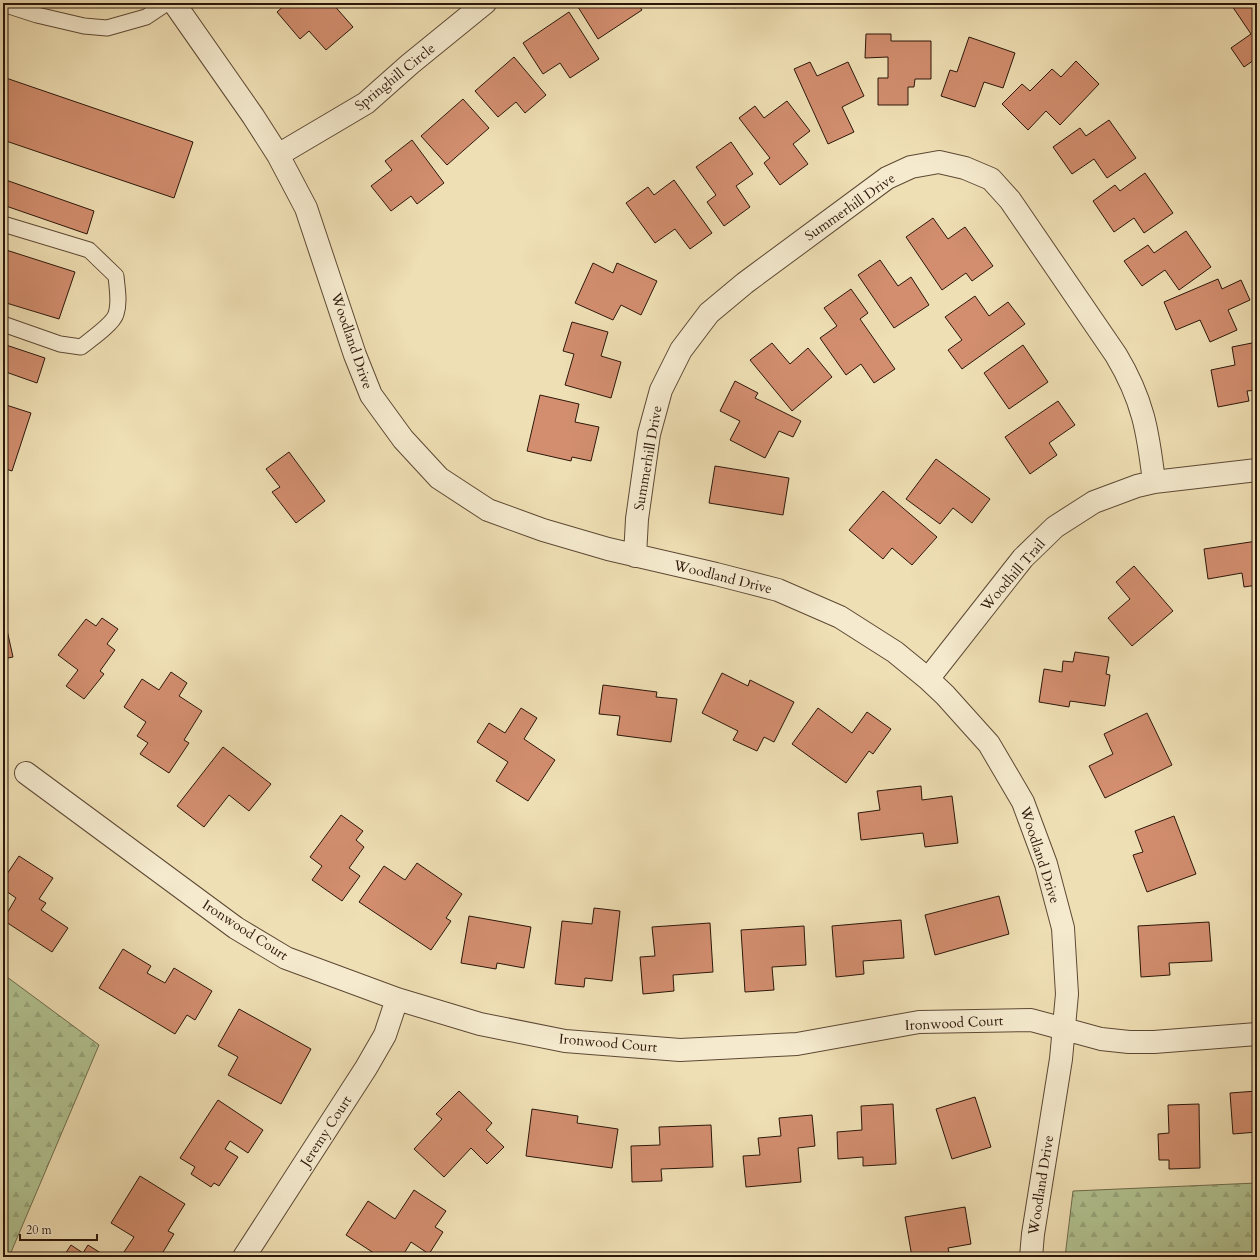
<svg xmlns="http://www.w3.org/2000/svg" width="1260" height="1260" font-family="Cardo,serif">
<defs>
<pattern id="forest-firs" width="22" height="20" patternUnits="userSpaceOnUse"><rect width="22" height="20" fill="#b2c392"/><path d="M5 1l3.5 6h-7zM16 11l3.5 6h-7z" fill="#99a77d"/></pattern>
</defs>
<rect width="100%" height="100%" fill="#efdfb4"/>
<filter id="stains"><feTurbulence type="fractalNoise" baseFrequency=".005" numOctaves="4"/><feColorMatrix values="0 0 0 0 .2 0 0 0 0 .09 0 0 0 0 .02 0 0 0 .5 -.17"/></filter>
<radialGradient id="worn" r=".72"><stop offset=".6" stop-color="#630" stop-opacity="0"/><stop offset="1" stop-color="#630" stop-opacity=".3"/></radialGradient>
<!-- forest -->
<path fill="url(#forest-firs)" stroke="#6f6d4e" d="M3 974 99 1045 9 1257H3Z
M1257 1183V1257H1065L1073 1191Z"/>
<!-- building -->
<path fill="#d28e6f" stroke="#2c170a" d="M287 3H332L353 27 326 50 309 31 300 39 277 12Z
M585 3H637L642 10 598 39 578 7Z
M731 3H742L734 8Z
M1230 3H1257V58L1244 67 1231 48 1251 34Z
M569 12 599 59 570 78 560 63 543 74 523 43Z
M866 34H891V41H931V79H915L914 87H908V105H878V78H888V57L865 58Z
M969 37 1015 53 1003 88 984 82 975 107 941 96 950 70 957 72Z
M514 57 546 95 525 113 516 102 498 117 475 91Z
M1076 61 1099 84 1060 125 1046 111 1028 130 1002 104 1022 84 1030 91 1052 69 1061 77Z
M810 62 817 76 848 62 864 96 842 107 854 132 828 144 794 69Z
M3 77 193 142 174 198 3 140Z
M463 99 489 128 447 165 421 136Z
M787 101 810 131 793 144 808 164 780 185 764 163 770 158 739 118 755 106 764 118Z
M1109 120 1136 158 1107 178 1094 159 1072 174 1053 147 1080 128 1086 136Z
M412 140 444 183 417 204 411 196 391 211 371 186 392 170 385 161Z
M731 142 753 174 736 186 750 207 724 226 707 202 716 195 696 167Z
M1145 173 1173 213 1144 233 1134 218 1114 232 1093 201 1115 185 1120 191Z
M3 179 94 211 87 234 3 205Z
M674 180 712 233 690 249 675 229 655 243 626 203 648 187 654 195Z
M933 218 948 239 965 227 993 266 972 281 966 273 942 290 906 237Z
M1186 231 1211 267 1179 290 1165 270 1142 286 1124 261 1148 245 1154 253Z
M3 249 75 272 59 319 3 302Z
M880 260 898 286 911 277 929 305 894 328 858 275Z
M593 263 613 273 617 263 657 281 641 315 621 305 613 320 575 303Z
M1218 279 1222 289 1241 280 1250 300 1228 310 1237 330 1210 342 1200 320 1176 330 1164 302Z
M851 289 868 313 860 319 895 369 874 383 861 364 846 375 820 338 837 326 824 308Z
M975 296 989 316 1008 302 1025 324 962 369 948 350 962 340 945 317Z
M572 322 608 332 601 356 621 362 611 398 565 385 574 354 563 351Z
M1257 342V390L1247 391 1249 401 1218 407 1211 370 1235 365 1232 347Z
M772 343 790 364 808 348 832 377 792 411 750 360Z
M3 344 45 358 37 383 3 371Z
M1023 345 1048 382 1009 409 984 373Z
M735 381 758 393 755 398 801 421 793 437 779 431 765 458 730 440 740 421 720 411Z
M540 395 579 404 575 422 599 427 591 461 572 457 571 461 527 451Z
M1058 401 1075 425 1049 443 1057 455 1030 474 1005 437Z
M3 404 31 413 12 471 3 468Z
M289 452 325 501 296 523 272 492 280 487 266 469Z
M936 459 990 499 972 523 953 508 940 524 906 499Z
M715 466 789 478 783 515 709 503Z
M883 491 937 537 912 565 892 548 883 559 849 530Z
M1257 541V585L1244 587 1242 573 1208 579 1204 549Z
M1134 566 1173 611 1132 646 1108 618 1130 599 1116 582Z
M102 618 118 629 107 644 115 650 100 671 104 674 84 699 66 686 78 670 58 655 86 619 96 626Z
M5 621 13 657 3 659V622Z
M1075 652 1109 657 1106 674 1110 675 1105 706 1070 701 1069 707 1039 702 1044 669 1062 672 1063 661 1073 662Z
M171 672 187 683 179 696 202 711 184 740 189 743 169 773 140 754 148 743 137 736 146 722 124 707 142 679 159 690Z
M722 673 748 686 750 680 794 702 774 742 764 737 757 751 733 740 738 731 702 713Z
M603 685 657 692 656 697 677 699 671 742 617 735 620 716 599 714Z
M521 708 537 718 524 739 555 760 528 801 496 781 508 762 477 742 489 723 505 733Z
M818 708 852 733 867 712 891 729 873 754 869 751 846 783 792 744Z
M1147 713 1172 765 1105 798 1089 766 1113 754 1104 734Z
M223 747 271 784 249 811 229 795 204 827 177 806Z
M921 786 922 800 952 796 958 843 925 847 923 833 861 840 858 813 880 810 877 791Z
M341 815 363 831 356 840 364 847 349 868 360 876 342 901 312 880 322 866 310 857Z
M1174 816 1196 874 1147 892 1133 855 1143 852 1135 831Z
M19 856 53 878 39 899 46 903 41 910 68 928 52 952 3 920 16 898 3 889V880Z
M417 863 462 894 446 918 451 921 431 950 359 902 384 866 405 880Z
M999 896 1009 934 935 955 925 915Z
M594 908 620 911 612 981 585 978 584 987 555 984 562 921 592 924Z
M469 916 531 927 524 968 497 963 496 969 461 963Z
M901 920 904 958 863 961 864 974 836 977 832 926Z
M1209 922 1212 961 1169 963 1170 975 1141 977 1138 926Z
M710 923 713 972 673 975 674 991 643 994 640 957 655 956 652 927Z
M804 926 806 965 772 967 774 990 745 992 741 930Z
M123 949 151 966 147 973 165 983 174 968 212 991 195 1020 187 1015 175 1034 99 988Z
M239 1009 311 1049 281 1104 228 1075 238 1057 218 1046Z
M459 1091 492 1123 486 1130 504 1147 487 1164 471 1148 444 1177 414 1149 442 1119 436 1114Z
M1257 1091V1132L1233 1134 1230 1093Z
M975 1097 991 1147 952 1159 936 1109Z
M218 1100 263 1130 248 1153 230 1141 225 1149 238 1157 219 1186 214 1183 211 1187 191 1174 195 1167 180 1158Z
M893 1104 896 1164 863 1166V1157L838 1159 837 1132 862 1130 861 1106Z
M1199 1104 1200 1168 1169 1169V1160H1159L1158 1134 1169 1133 1168 1105Z
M532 1109 578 1116 577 1123 618 1129 612 1168 526 1156Z
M812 1115 815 1146 798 1148 801 1182 746 1187 743 1156 760 1155 758 1138 781 1136 779 1118Z
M711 1125 713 1167 661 1169 662 1181 632 1182 631 1146 660 1145 659 1127Z
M140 1176 185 1204 168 1231 174 1234 160 1257H126L122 1255 134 1237 111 1223Z
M414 1190 446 1211 435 1227 443 1232 429 1254 411 1242 402 1257H380L346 1235 368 1201 395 1219Z
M965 1207 971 1244 948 1248 950 1257H912L905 1217Z
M71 1245 83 1253 88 1245 107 1257H63Z"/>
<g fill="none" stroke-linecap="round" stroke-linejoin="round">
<defs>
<path id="service" d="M3 4 37 15 84 26 107 28 146 17 167 3
M3 224 89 250 116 276C117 288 120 302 116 314 113 324 90 340 81 347L60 344 3 324"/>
<path id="minor" d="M174 3 253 116 278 155 306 208 355 355 371 395 403 439 439 478 488 510 543 530 608 549 716 574 778 590 840 617 895 652 928 679 945 695 989 744 1023 802 1046 864 1063 928 1067 994 1061 1059 1033 1234 1031 1257
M278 155 366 103 410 64 485 3
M635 556 637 519 649 434 661 390 681 350 709 313 745 283 887 178 911 167 939 162 965 168 991 179 1010 200 1116 355C1143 400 1148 431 1154 482
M928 679 1023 558 1055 527 1094 502 1137 486 1154 482 1257 470
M26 773 236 928 286 958 397 999 480 1024 565 1041 680 1050 797 1044 919 1022 1031 1020 1101 1039 1129 1042H1154L1257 1034
M244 1257 366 1068 385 1035 397 999"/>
</defs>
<!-- service casing -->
<use href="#service" stroke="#5d4934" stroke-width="17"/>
<!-- minor casing -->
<use href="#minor" stroke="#5d4934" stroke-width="24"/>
<!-- service -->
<use href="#service" stroke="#f5eace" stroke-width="15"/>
<!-- minor -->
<use href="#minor" stroke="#f5eace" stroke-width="22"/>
</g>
<g text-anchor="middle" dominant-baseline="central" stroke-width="3" stroke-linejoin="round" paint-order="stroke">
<!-- street labels -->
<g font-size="14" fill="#2c170a" stroke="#f5eace">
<text transform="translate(395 77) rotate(-39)">Springhill Circle</text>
<text transform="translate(850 207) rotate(-35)">Summerhill Drive</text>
<text transform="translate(352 341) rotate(71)">Woodland Drive</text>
<text transform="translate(648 458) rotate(-80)">Summerhill Drive</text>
<text transform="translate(1013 575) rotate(-49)">Woodhill Trail</text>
<text transform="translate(723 577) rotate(14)">Woodland Drive</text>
<text transform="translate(1040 855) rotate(72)">Woodland Drive</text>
<text transform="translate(245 930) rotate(33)">Ironwood Court</text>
<text transform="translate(954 1023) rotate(-3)">Ironwood Court</text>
<text transform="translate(608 1043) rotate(5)">Ironwood Court</text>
<text transform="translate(326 1131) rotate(-57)">Jeremy Court</text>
<text transform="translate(1041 1185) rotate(-81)">Woodland Drive</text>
</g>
</g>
<!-- margin -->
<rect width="1260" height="1260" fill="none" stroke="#efdfb4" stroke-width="16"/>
<rect x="4" y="4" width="1252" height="1252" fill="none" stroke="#2c170a" stroke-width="2"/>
<rect x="8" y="8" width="1244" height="1244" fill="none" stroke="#2c170a"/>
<!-- scale -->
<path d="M20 1234v6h77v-6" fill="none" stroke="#2c170a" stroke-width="2"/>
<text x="26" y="1234" font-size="12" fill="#2c170a" stroke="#f5eace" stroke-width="3" paint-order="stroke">20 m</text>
<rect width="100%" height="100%" filter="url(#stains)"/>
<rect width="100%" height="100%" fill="url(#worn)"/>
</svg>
